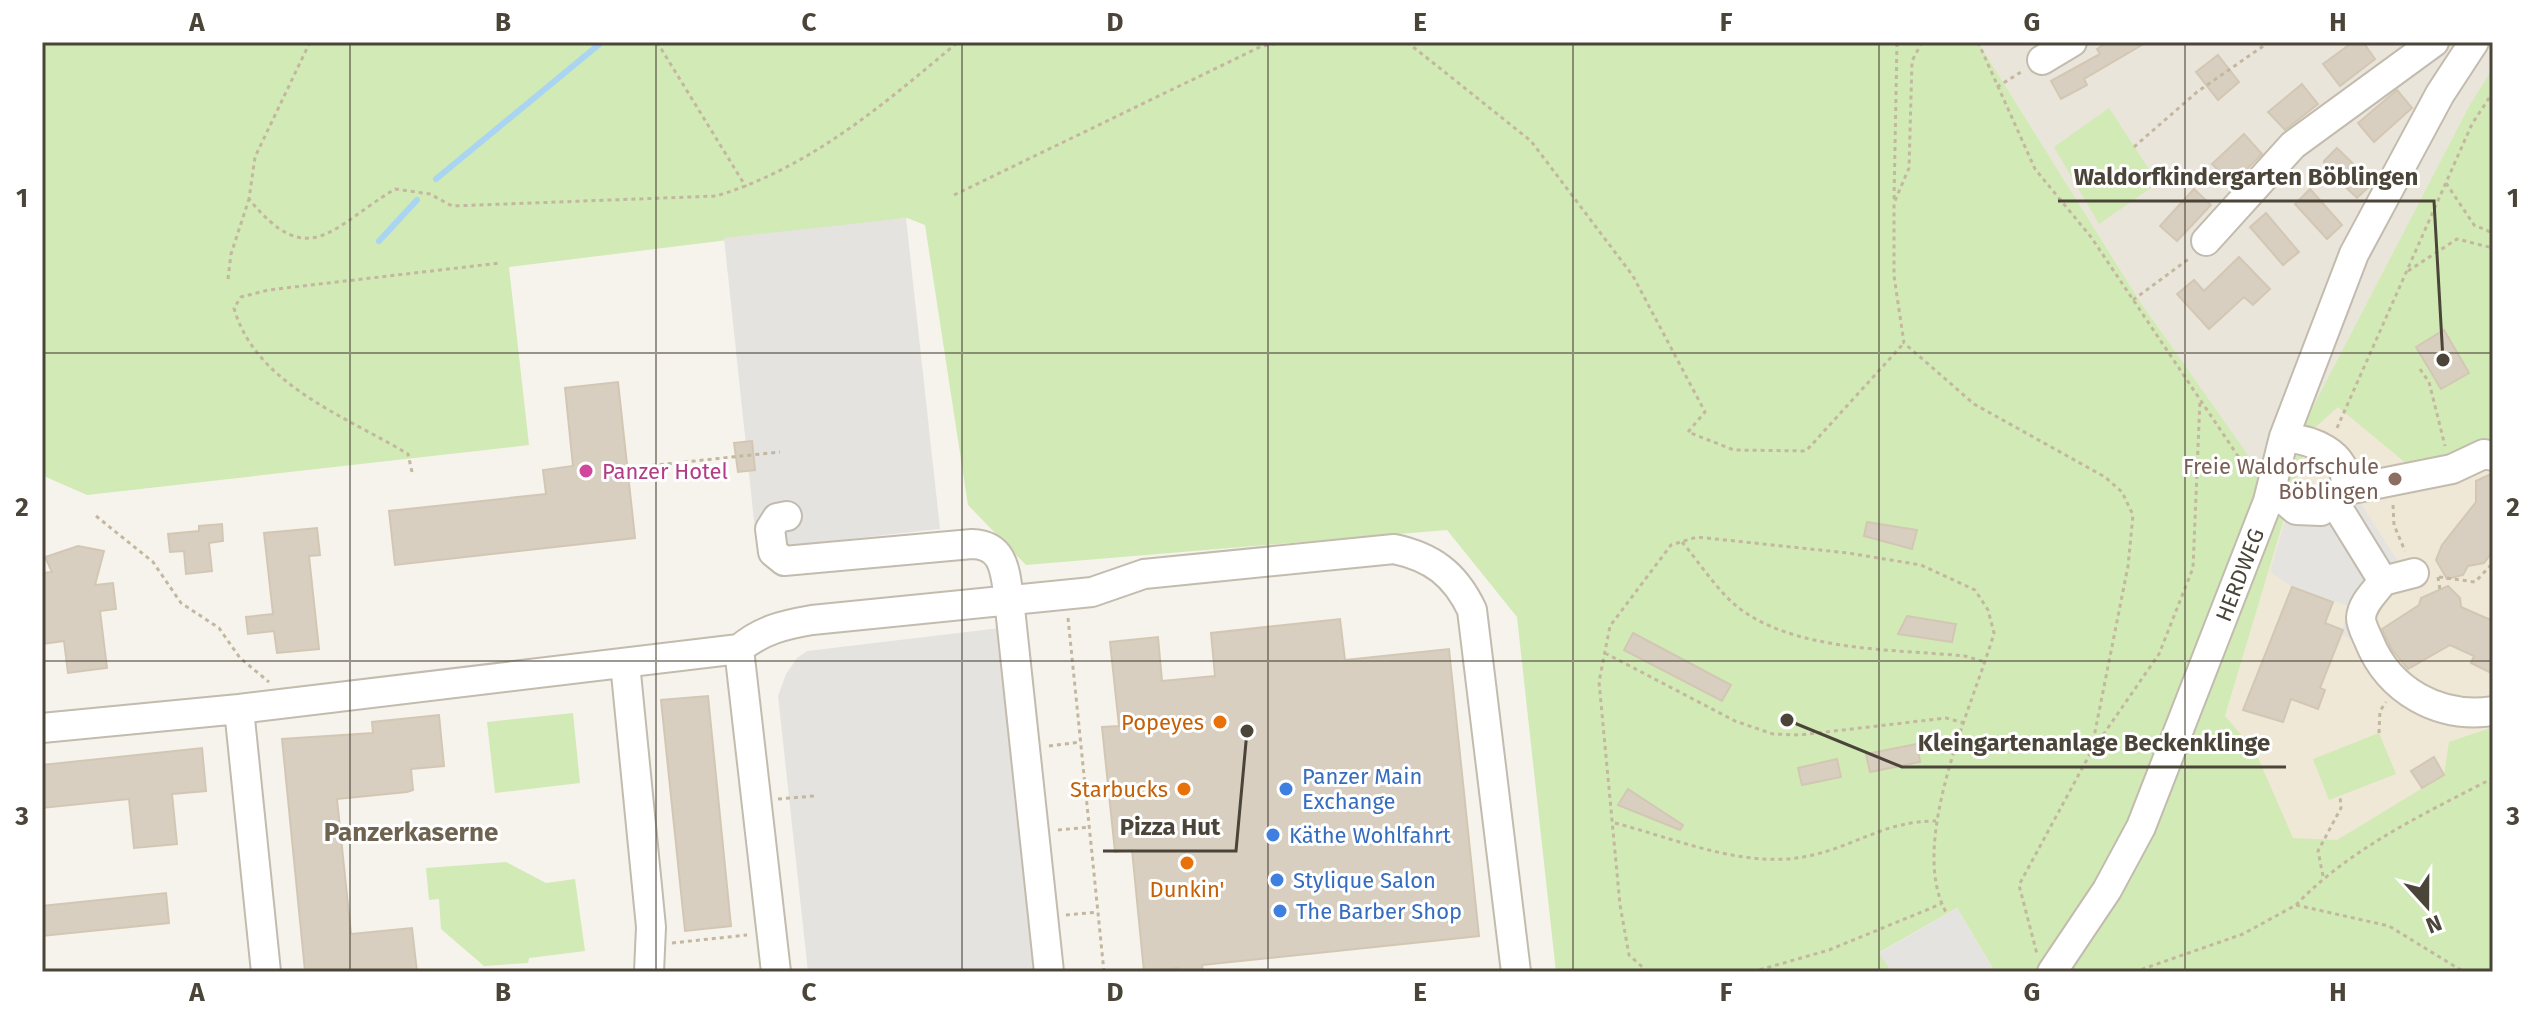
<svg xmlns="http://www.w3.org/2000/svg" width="2535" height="1014" font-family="'Fira Sans',sans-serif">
<rect width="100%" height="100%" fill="#f6f3ec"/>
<!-- residential -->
<path fill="#eae5da" d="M1978 42H2493V74L2468 108 2271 489 2139 300Z"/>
<!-- education -->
<path fill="#efe8d6" d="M2493 74V766L2303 881 2225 716 2307 440Z"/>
<!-- green -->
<path fill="#d2eab5" d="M42 42H1978L2139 300 2271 488 2468 108 2493 68V444L2407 464 2338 407 2310 432 2225 716 2255 751 2293 838 2337 840 2444 775 2449 742 2493 727V972H1995L1957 908 1880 952 1892 972H1556L1517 617 1447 530 1026 565 968 505 925 225 907 218 509 267 529 445 87 495 46 477 42 461Z
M2109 108 2158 183 2099 224 2054 147Z
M573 713 580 783 495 793 487 722Z
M2379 733 2396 774 2329 800 2313 759Z
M506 862 546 883 575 879 585 951 529 958 528 963 484 966 441 929 439 899 429 900 426 868Z"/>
<!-- parking -->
<path fill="#e5e3e0" d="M906 218 940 529 757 549 724 238Z
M2359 501 2400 564 2359 643 2341 635 2349 606 2292 587 2270 572 2286 518 2332 521Z
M1000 628 1041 972H808L778 696 786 674 797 658 807 651Z
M1957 908 1995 972H1892L1879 953Z"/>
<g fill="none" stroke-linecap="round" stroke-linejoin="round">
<!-- stream -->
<path stroke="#a9d4f2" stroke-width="6" d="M436 179 602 42
M379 241 417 200"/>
</g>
<!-- building -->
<path fill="#d8cfc1" stroke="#d3c7b4" stroke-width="2" d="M2108 42H2147L2084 79 2087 85 2061 99 2051 81 2100 54 2097 49Z
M2353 42H2363L2375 59 2340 86 2323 64Z
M2218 55 2239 82 2218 100 2196 72Z
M2302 84 2318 104 2285 130 2268 112Z
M2397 90 2412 108 2374 142 2358 123Z
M2244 134 2262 154 2232 184 2212 164Z
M2337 148 2373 183 2357 198 2324 167V161Z
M2194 189 2211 205 2177 241 2160 226Z
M2310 189 2342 225 2327 239 2295 204Z
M2266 213 2299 252 2283 265 2250 227Z
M2239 257 2270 289 2253 305 2244 297 2209 329 2177 294 2194 280 2204 291Z
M2444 330 2469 373 2441 389 2416 347Z
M618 382 635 538 395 565 389 511 546 494 543 470 573 466 565 388Z
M752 441 755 470 738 472 734 443Z
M2493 473V551L2484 563 2468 566 2463 575 2447 579 2436 560 2442 545 2476 502V481Z
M1867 522 1917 530 1912 549 1864 536Z
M222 524 223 541 209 543 212 571 186 574 184 551 170 552 168 534 199 531V526Z
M317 528 320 555 309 556 319 649 277 653 274 631 248 634 246 617 273 614 264 533Z
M78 546 104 551 95 585 113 583 116 609 100 611 107 668 68 673 64 641 42 644V573L52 572 45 557Z
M2448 586 2460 598 2461 607 2493 621V674L2471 663 2474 656 2450 645 2408 669 2392 650 2382 629 2419 605 2421 598Z
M2292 587 2333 602 2325 623 2343 630 2320 688 2325 690 2318 709 2291 699 2283 722 2243 710Z
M1907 616 1956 624 1952 642 1898 634Z
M1340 619 1345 660 1449 649 1479 936 1202 965 1203 972H1178V968L1144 972 1132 850 1115 852 1102 727 1119 726 1110 642 1158 637 1162 681 1215 676 1211 633Z
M1633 633 1731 685 1722 701 1624 650Z
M708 696 731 926 685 931 661 700Z
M439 715 444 766 411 769 413 790 407 792 337 799 351 934 412 928 417 972 305 971 282 739 373 733 372 722Z
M1917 744 1920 762 1870 772 1866 754Z
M202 748 206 791 172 794 177 844 134 848 129 799 42 808V765Z
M2434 757 2444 775 2422 788 2411 771Z
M1837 759 1841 777 1802 785 1798 768Z
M1628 789 1683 825 1680 830 1618 805Z
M166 893 169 923 42 936V906Z"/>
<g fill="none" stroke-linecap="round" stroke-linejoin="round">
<defs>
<path id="minor" d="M2042 60 2072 42
M2206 241 2293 145 2434 42
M2271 489 2296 510 2321 511 2346 486C2347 452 2312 440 2284 437
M2342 491 2452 469 2484 454 2493 456
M2333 500 2383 581
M787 516 777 518 770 529 773 552 784 561 972 544C1005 545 1005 572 1009 599L1049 972
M2414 573 2383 581C2375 592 2362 603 2361 618 2361 625 2366 634 2369 641 2389 691 2439 719 2493 711
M739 649 776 972
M625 663 651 927 649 972
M239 709 266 972
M42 728 239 709 739 649C762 630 783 625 812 620L1092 592 1144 574 1394 549C1432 557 1455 574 1472 610L1516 972
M2052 972 2107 890 2141 827 2268 501 2284 437 2354 254 2440 94 2474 42"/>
</defs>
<!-- minor casing -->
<use href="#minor" stroke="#c2bbae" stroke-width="32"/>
<!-- path -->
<path stroke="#c4b79f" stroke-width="3" stroke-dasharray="4 4" stroke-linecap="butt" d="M310 42 255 157 249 199C309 273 333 226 395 189L430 194 452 206 716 196C810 168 884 104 958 42
M657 42 746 187
M1407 42 1531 141 1633 276 1705 412 1688 432 1734 450 1806 451 1904 343
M1922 42 1912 61 1909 168 1894 203V276L1904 343 1974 404 2105 477 2122 492 2133 515 2128 566 2091 752 2019 885 2037 954
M1978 42 2035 169 2091 237 2250 474
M1997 87 2021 72
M2134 147 2197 92 2269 42
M2446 183 2474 225 2493 233
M954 195 1262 46 1283 42
M1894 199 1897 42
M2408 271 2457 239 2493 248
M228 279 231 254 249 199
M2133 300 2190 258
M2420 369 2429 382 2445 446
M2337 428 2472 124 2493 92
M628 468 780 452
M412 472 408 454C345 416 255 384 234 308L241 297 268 290 500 263
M2393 505 2394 525 2405 551
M96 516 153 562 181 603 219 628 240 658 269 682
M1682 542C1699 562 1714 586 1733 603 1788 652 1894 649 1965 656L1985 662
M2438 577 2440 590
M2439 577 2475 582 2493 563
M1068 618 1104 972
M1605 653 1735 721 1773 734 1800 735 1946 718 1964 723
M2379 733 2380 711 2386 702
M1049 746 1081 742
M2094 748 2159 654 2193 568 2200 399
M778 799 814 796
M1615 823C1677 839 1748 871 1813 855 1859 844 1886 821 1936 821
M1058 830 1090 827
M2323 876 2318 851 2341 808 2340 796
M2296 905C2350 848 2424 814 2493 778
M1066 915 1098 912
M672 943 747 935
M1648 972 1629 955 1620 905 1599 682 1610 626 1671 545 1697 537 1848 553 1921 565 1975 590 1988 610 1994 633C1973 706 1906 844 1947 914
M1752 972 1829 950 1941 904
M2134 972 2243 934 2296 905 2389 926 2464 972"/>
<!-- minor -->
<use href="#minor" stroke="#fff" stroke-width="28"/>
</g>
<!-- grid -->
<path fill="none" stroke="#4b4439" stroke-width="2" stroke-opacity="0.55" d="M350 42V972M656 42V972M962 42V972M1268 42V972M1573 42V972M1879 42V972M2185 42V972M42 353H2493M42 661H2493"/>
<!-- markers -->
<circle fill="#d1479c" stroke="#fff" stroke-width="3" cx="586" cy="471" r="8"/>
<circle fill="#8d6e63" stroke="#fff" stroke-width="3" cx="2395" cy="479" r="8"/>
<g fill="#e8710a" stroke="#fff" stroke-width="3">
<circle cx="1220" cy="722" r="8"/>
<circle cx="1184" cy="789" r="8"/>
<circle cx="1187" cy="863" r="8"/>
</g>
<g fill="#3f7fe0" stroke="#fff" stroke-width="3">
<circle cx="1286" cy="789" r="8"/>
<circle cx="1273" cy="835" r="8"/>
<circle cx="1277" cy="880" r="8"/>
<circle cx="1280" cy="911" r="8"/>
</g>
<g text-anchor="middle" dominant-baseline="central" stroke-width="6" stroke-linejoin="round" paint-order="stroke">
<!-- education labels -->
<g font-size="22" fill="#785e54" stroke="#fff" text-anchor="end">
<text x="2379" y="466">Freie Waldorfschule<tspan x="2379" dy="25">Böblingen</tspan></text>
</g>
<!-- hotel labels -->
<g font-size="22" fill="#b23c85" stroke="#fff" text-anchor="start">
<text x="602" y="471">Panzer Hotel</text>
</g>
<!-- street labels -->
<g font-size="22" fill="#4b4439" stroke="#fff">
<text transform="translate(2240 575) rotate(-69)">HERDWEG</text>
</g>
<!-- food labels -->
<g font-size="22" fill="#c56008" stroke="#fff" text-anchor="end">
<text x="1204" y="722">Popeyes</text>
<text x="1168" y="789">Starbucks</text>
<text x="1187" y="889" text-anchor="middle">Dunkin'</text>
</g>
<!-- shop labels -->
<g font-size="22" fill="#366cbe" stroke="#fff" text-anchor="start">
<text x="1302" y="776">Panzer Main<tspan x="1302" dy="25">Exchange</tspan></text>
<text x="1289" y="835">Käthe Wohlfahrt</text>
<text x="1293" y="880">Stylique Salon</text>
<text x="1296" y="911">The Barber Shop</text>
</g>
<!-- quarter labels -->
<g font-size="26" font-weight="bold" fill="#6e6250" stroke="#fff">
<text x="411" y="832">Panzerkaserne</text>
</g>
</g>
<!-- callouts -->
<path fill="none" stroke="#4b4439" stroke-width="3" d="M2443 360L2434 201H2058M1787 720L1902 767H2286M1247 731L1236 851H1103"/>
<g fill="#4b4439" stroke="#fff" stroke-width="3">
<circle cx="2443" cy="360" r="8"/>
<circle cx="1787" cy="720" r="8"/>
<circle cx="1247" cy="731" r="8"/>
</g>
<g font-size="24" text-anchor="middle" font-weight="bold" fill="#4b4439" stroke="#fff" stroke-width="6" stroke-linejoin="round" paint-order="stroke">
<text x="2246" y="185">Waldorfkindergarten Böblingen</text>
<text x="2094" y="751">Kleingartenanlage Beckenklinge</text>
<text x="1170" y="835">Pizza Hut</text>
</g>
<!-- border -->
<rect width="2535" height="1014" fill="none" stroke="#ffffff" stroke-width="88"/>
<!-- north arrow -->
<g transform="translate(2427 906) rotate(159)" stroke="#ffffff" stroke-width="6" paint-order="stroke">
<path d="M0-6L14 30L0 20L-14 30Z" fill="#4b4439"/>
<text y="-12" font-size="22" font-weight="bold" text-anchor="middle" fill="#4b4439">N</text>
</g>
<rect x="44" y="44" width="2447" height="926" fill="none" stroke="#4b4439" stroke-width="3"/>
<g font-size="26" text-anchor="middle" font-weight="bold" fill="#4b4439">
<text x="197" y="31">A</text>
<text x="503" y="31">B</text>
<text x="809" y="31">C</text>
<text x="1115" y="31">D</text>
<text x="1420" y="31">E</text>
<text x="1726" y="31">F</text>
<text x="2032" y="31">G</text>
<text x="2338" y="31">H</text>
<text x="22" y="207">1</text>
<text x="2513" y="207">1</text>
<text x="22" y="516">2</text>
<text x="2513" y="516">2</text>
<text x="22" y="825">3</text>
<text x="2513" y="825">3</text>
<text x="197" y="1001">A</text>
<text x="503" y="1001">B</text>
<text x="809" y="1001">C</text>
<text x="1115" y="1001">D</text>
<text x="1420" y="1001">E</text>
<text x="1726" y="1001">F</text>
<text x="2032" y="1001">G</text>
<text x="2338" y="1001">H</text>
</g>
</svg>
